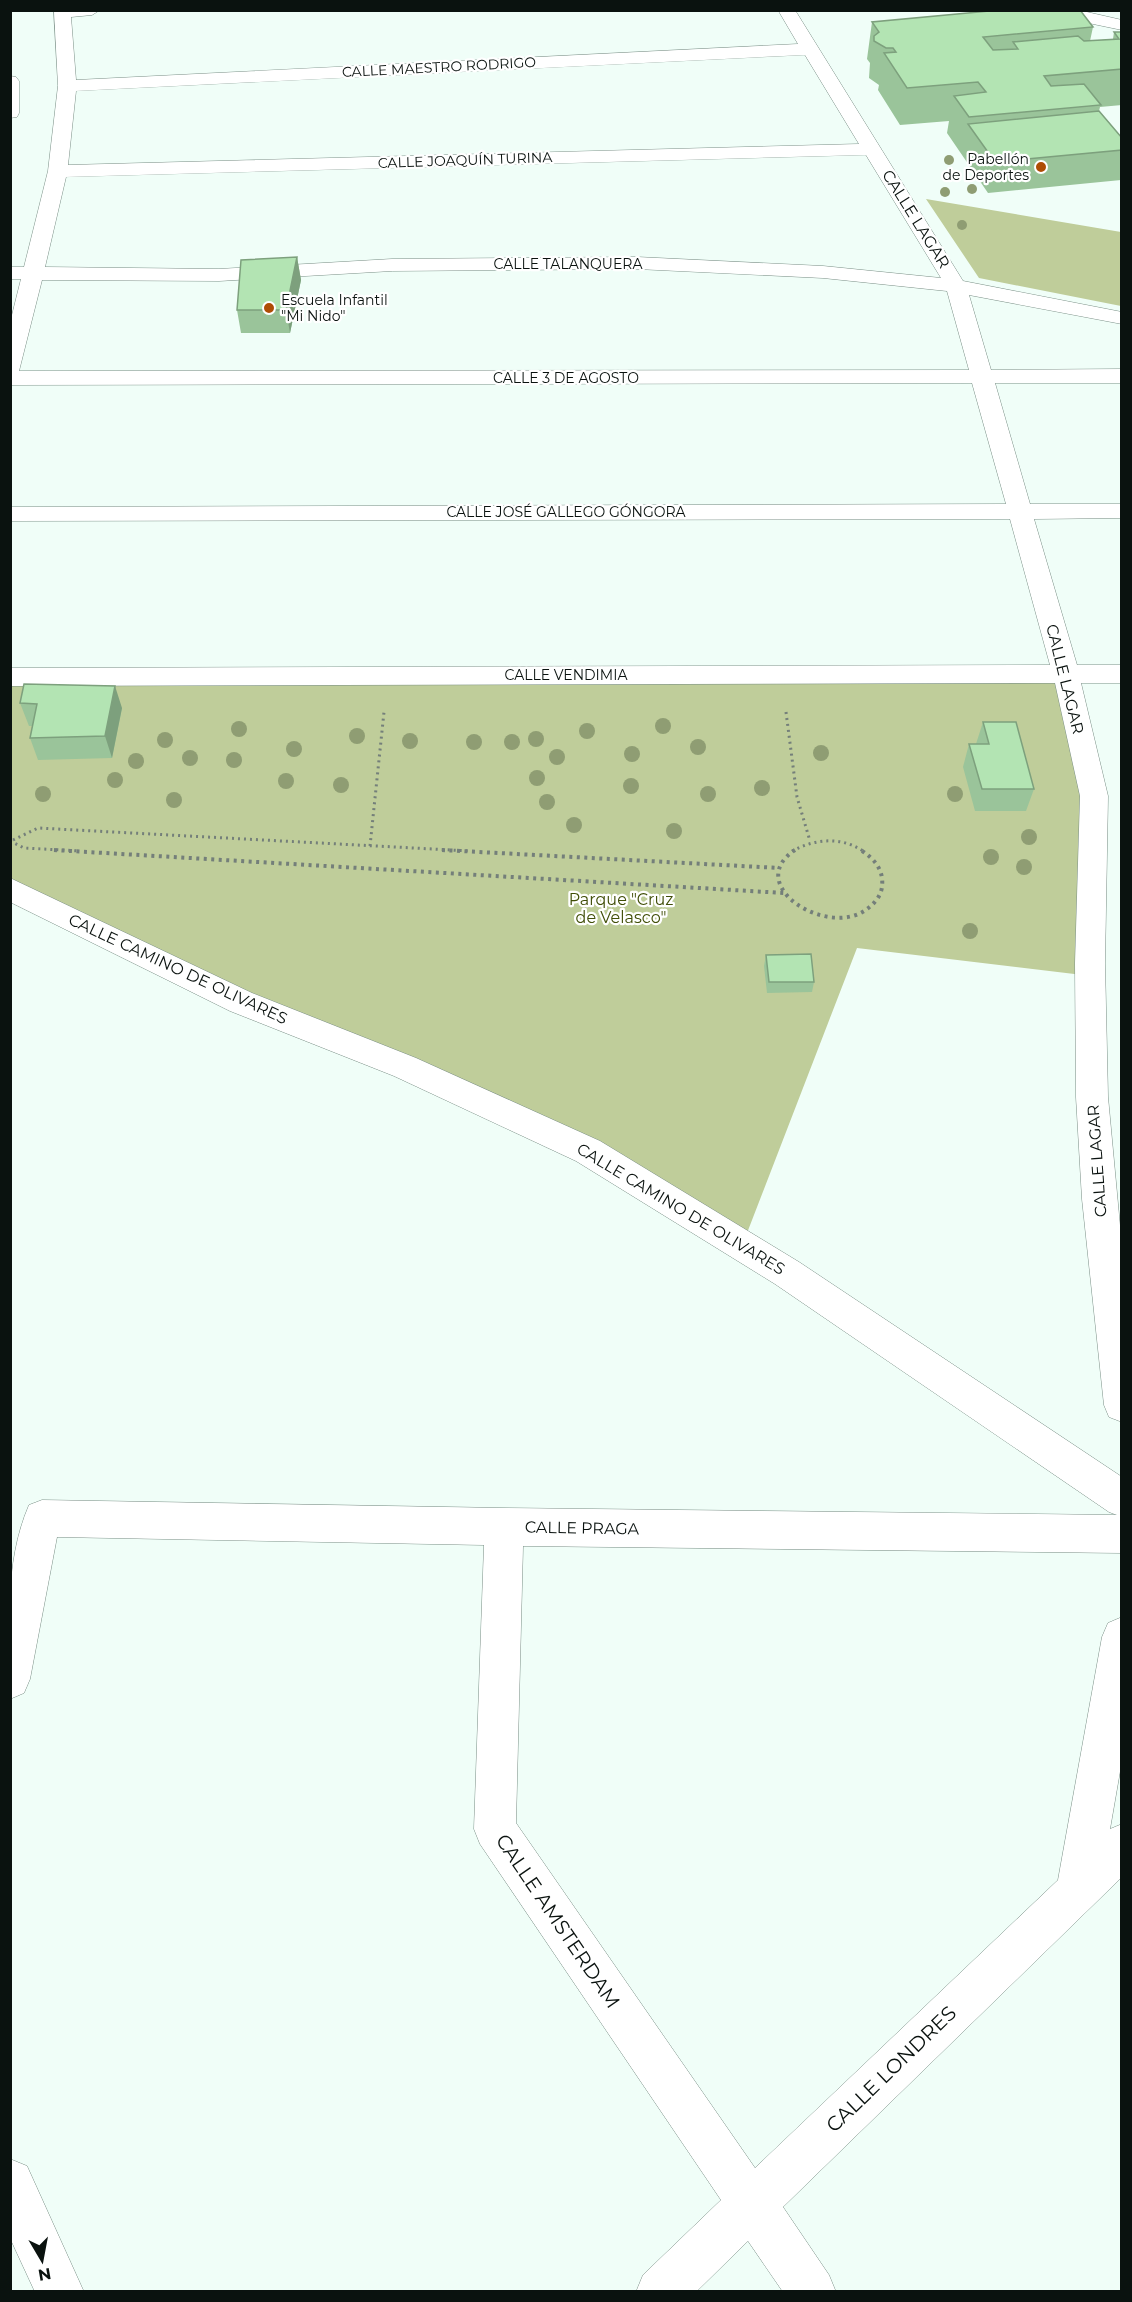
<svg xmlns="http://www.w3.org/2000/svg" width="1132" height="2302" font-family="Montserrat,sans-serif">
<rect width="100%" height="100%" fill="#f0fef8"/>
<!-- green -->
<path fill="#bfcd9a" d="M926 199 1121 232V306L979 278Z
M1066 674 1094 796 1091 976 857 948 742 1246 588 1151 11 889 10 677Z"/>
<g fill="none" stroke-linecap="round" stroke-linejoin="round">
<defs>
<path id="minor" d="M54 10H100L92 15 71 17 76 80 798 44 778 10H795L963 281 1122 312V324L969 295 991 370 1122 369V383H995L1030 504H1122V518L1034 519 1077 665H1122V683H1081L1108 796 1105 963 1108 1097 1122 1247V1422L1109 1417 1104 1405 1082 1199 1076 1097 1075 963 1080 796 1055 683 10 686V668L1050 665 1010 519 10 521V507L1006 504 972 383 10 385V323L21 279H10V267H24L48 171 58 86ZM805 55 859 144 68 165 76 91ZM866 155 941 278 823 266 637 257 392 259 219 269 45 267 66 177ZM637 269 823 278 947 291 969 370 19 371 42 280 219 281 392 271Z
M1043 10H1078L1122 20V30L1045 14Z
M10 878 252 993 416 1058 600 1141 799 1262 1122 1477V1553L523 1546 516 1823 755 2168 1058 1880 1102 1637 1108 1623 1122 1617V1760L1110 1829 1122 1824V1877L783 2207 829 2275 836 2292H783L748 2241 696 2292H636L643 2275 721 2200 480 1844 474 1829 484 1545 57 1537 30 1679 24 1693 10 1699C10 1635 3 1565 29 1505L42 1500 504 1508 1117 1515 1109 1512 775 1284 576 1161 394 1076 230 1011 10 902Z
M10 2159 27 2166 84 2292H35L10 2238Z"/>
<path id="major" d="M10 76 16 77 19 81V113L17 117 10 118Z"/>
</defs>
<!-- minor casing -->
<use href="#minor" stroke="#7a8f86" stroke-width="1"/>
<!-- major casing -->
<use href="#major" stroke="#7a8f86" stroke-width="1"/>
<!-- path-far1 -->
<path stroke="#747f7a" stroke-width="3" stroke-dasharray="2 4" stroke-linecap="butt" d="M786 712 797 797 810 841
M13 840 38 828 470 851
M10 841 24 848 80 851
M370 846 384 712
M792 851C815 839 840 836 863 851"/>
<!-- path -->
<path stroke="#747f7a" stroke-width="4" stroke-dasharray="3 4.5" stroke-linecap="butt" d="M54 850 784 893
M442 850 779 868
M795 850C742 885 828 939 867 909 874 904 881 896 882 887 884 869 874 859 861 850"/>
<!-- minor -->
<use href="#minor" fill="#fff" fill-rule="evenodd"/>
<!-- major -->
<use href="#major" fill="#fff" fill-rule="evenodd"/>
</g>
<!-- trees -->
<g fill="#8f9d73">
<circle cx="949" cy="160" r="5"/>
<circle cx="972" cy="189" r="5"/>
<circle cx="945" cy="192" r="5"/>
<circle cx="962" cy="225" r="5"/>
<circle cx="663" cy="726" r="8"/>
<circle cx="239" cy="729" r="8"/>
<circle cx="587" cy="731" r="8"/>
<circle cx="357" cy="736" r="8"/>
<circle cx="536" cy="739" r="8"/>
<circle cx="165" cy="740" r="8"/>
<circle cx="410" cy="741" r="8"/>
<circle cx="474" cy="742" r="8"/>
<circle cx="512" cy="742" r="8"/>
<circle cx="698" cy="747" r="8"/>
<circle cx="294" cy="749" r="8"/>
<circle cx="821" cy="753" r="8"/>
<circle cx="632" cy="754" r="8"/>
<circle cx="557" cy="757" r="8"/>
<circle cx="190" cy="758" r="8"/>
<circle cx="234" cy="760" r="8"/>
<circle cx="136" cy="761" r="8"/>
<circle cx="537" cy="778" r="8"/>
<circle cx="115" cy="780" r="8"/>
<circle cx="286" cy="781" r="8"/>
<circle cx="341" cy="785" r="8"/>
<circle cx="631" cy="786" r="8"/>
<circle cx="762" cy="788" r="8"/>
<circle cx="43" cy="794" r="8"/>
<circle cx="708" cy="794" r="8"/>
<circle cx="955" cy="794" r="8"/>
<circle cx="174" cy="800" r="8"/>
<circle cx="547" cy="802" r="8"/>
<circle cx="574" cy="825" r="8"/>
<circle cx="674" cy="831" r="8"/>
<circle cx="1029" cy="837" r="8"/>
<circle cx="991" cy="857" r="8"/>
<circle cx="1024" cy="867" r="8"/>
<circle cx="970" cy="931" r="8"/>
</g>
<!-- wall -->
<path fill="#9ac49a" d="M872 22 1093 27 1090 41 1113 39 1114 32H1122V105L1100 107 1099 111 1122 138 1121 180 988 193 947 133 949 121 900 125 878 90 879 85 869 78 870 63 867 59Z
M297 257 301 280 290 333H241L237 310Z
M20 703 122 708 112 758 38 760 30 738 32 726H29Z
M983 722 1034 789 1026 811H975L963 767 969 744H976Z
M766 955 814 982 812 992 767 993 764 966Z"/>
<!-- shaded-wall -->
<path fill="#7da07d" d="M297 257 301 280 290 333 286 310Z
M115 686 122 708 112 758 105 736Z"/>
<!-- building -->
<path fill="#b3e4b3" stroke="#7da07d" stroke-width="1.5" d="M1000 10H1080L1093 27 983 37 993 50 1018 49 1013 42 1078 36 1084 41 1119 39 1114 32H1122V69L1044 76 1051 86 1084 84 1101 105 969 117 954 96 986 92 978 82 907 88 884 53 896 52 893 48H886L874 41V36L879 32 872 22Z
M1099 111 1122 138V150L995 162 968 124Z
M297 257 286 310H237L241 260Z
M24 684 115 686 105 736 30 738 37 704 20 703Z
M983 722H1016L1034 789H982L969 744H989Z
M811 954 814 982H769L766 955Z"/>
<!-- markers -->
<g fill="#ae4d05" stroke="#fff" stroke-width="2">
<circle cx="1041" cy="167" r="6"/>
<circle cx="269" cy="308" r="6"/>
</g>
<g text-anchor="middle" dominant-baseline="central" stroke-width="4.5" stroke-linejoin="round" paint-order="stroke">
<!-- far-street labels -->
<g font-size="14" fill="#0a120f" stroke="#fff">
<text transform="translate(439 67) rotate(-3)">CALLE MAESTRO RODRIGO</text>
<text transform="translate(465 160) rotate(-2)">CALLE JOAQUÍN TURINA</text>
<text x="568" y="264">CALLE TALANQUERA</text>
<text x="566" y="378">CALLE 3 DE AGOSTO</text>
<text x="566" y="512">CALLE JOSÉ GALLEGO GÓNGORA</text>
<text x="566" y="675">CALLE VENDIMIA</text>
</g>
<!-- far-poi labels -->
<g font-size="14" fill="#0a120f" stroke="#fff" text-anchor="end">
<text x="1029" y="159">Pabellón<tspan x="1029" dy="16">de Deportes</tspan></text>
<text x="281" y="300" text-anchor="start">Escuela Infantil<tspan x="281" dy="16">"Mi Nido"</tspan></text>
</g>
<!-- street labels -->
<g font-size="16" fill="#0a120f" stroke="#fff">
<text transform="translate(916 219) rotate(58)">CALLE LAGAR</text>
<text transform="translate(1065 679) rotate(76)">CALLE LAGAR</text>
<text transform="translate(178 969) rotate(25)">CALLE CAMINO DE OLIVARES</text>
<text transform="translate(1097 1161) rotate(-94)">CALLE LAGAR</text>
<text transform="translate(681 1209) rotate(31)">CALLE CAMINO DE OLIVARES</text>
<text transform="translate(582 1528) rotate(1)">CALLE PRAGA</text>
</g>
<!-- park labels -->
<g font-size="16" fill="#404e07" stroke="#fff">
<text x="621" y="899">Parque "Cruz<tspan x="621" dy="18">de Velasco"</tspan></text>
</g>
<!-- near-street labels -->
<g font-size="20" fill="#0a120f" stroke="#fff">
<text transform="translate(558 1921) rotate(56)">CALLE AMSTERDAM</text>
<text transform="translate(891 2069) rotate(-44)">CALLE LONDRES</text>
</g>
</g>
<!-- border -->
<rect width="1132" height="2302" fill="none" stroke="#0a120f" stroke-width="24"/>
<!-- north arrow -->
<g transform="translate(42 2260) rotate(170)" stroke="#ffffff" stroke-width="4.5" paint-order="stroke">
<path d="M0-4.5L10 22L0 15L-10 22Z" fill="#0a120f"/>
<text y="-9" font-size="16" font-weight="bold" text-anchor="middle" fill="#0a120f">N</text>
</g>
</svg>
